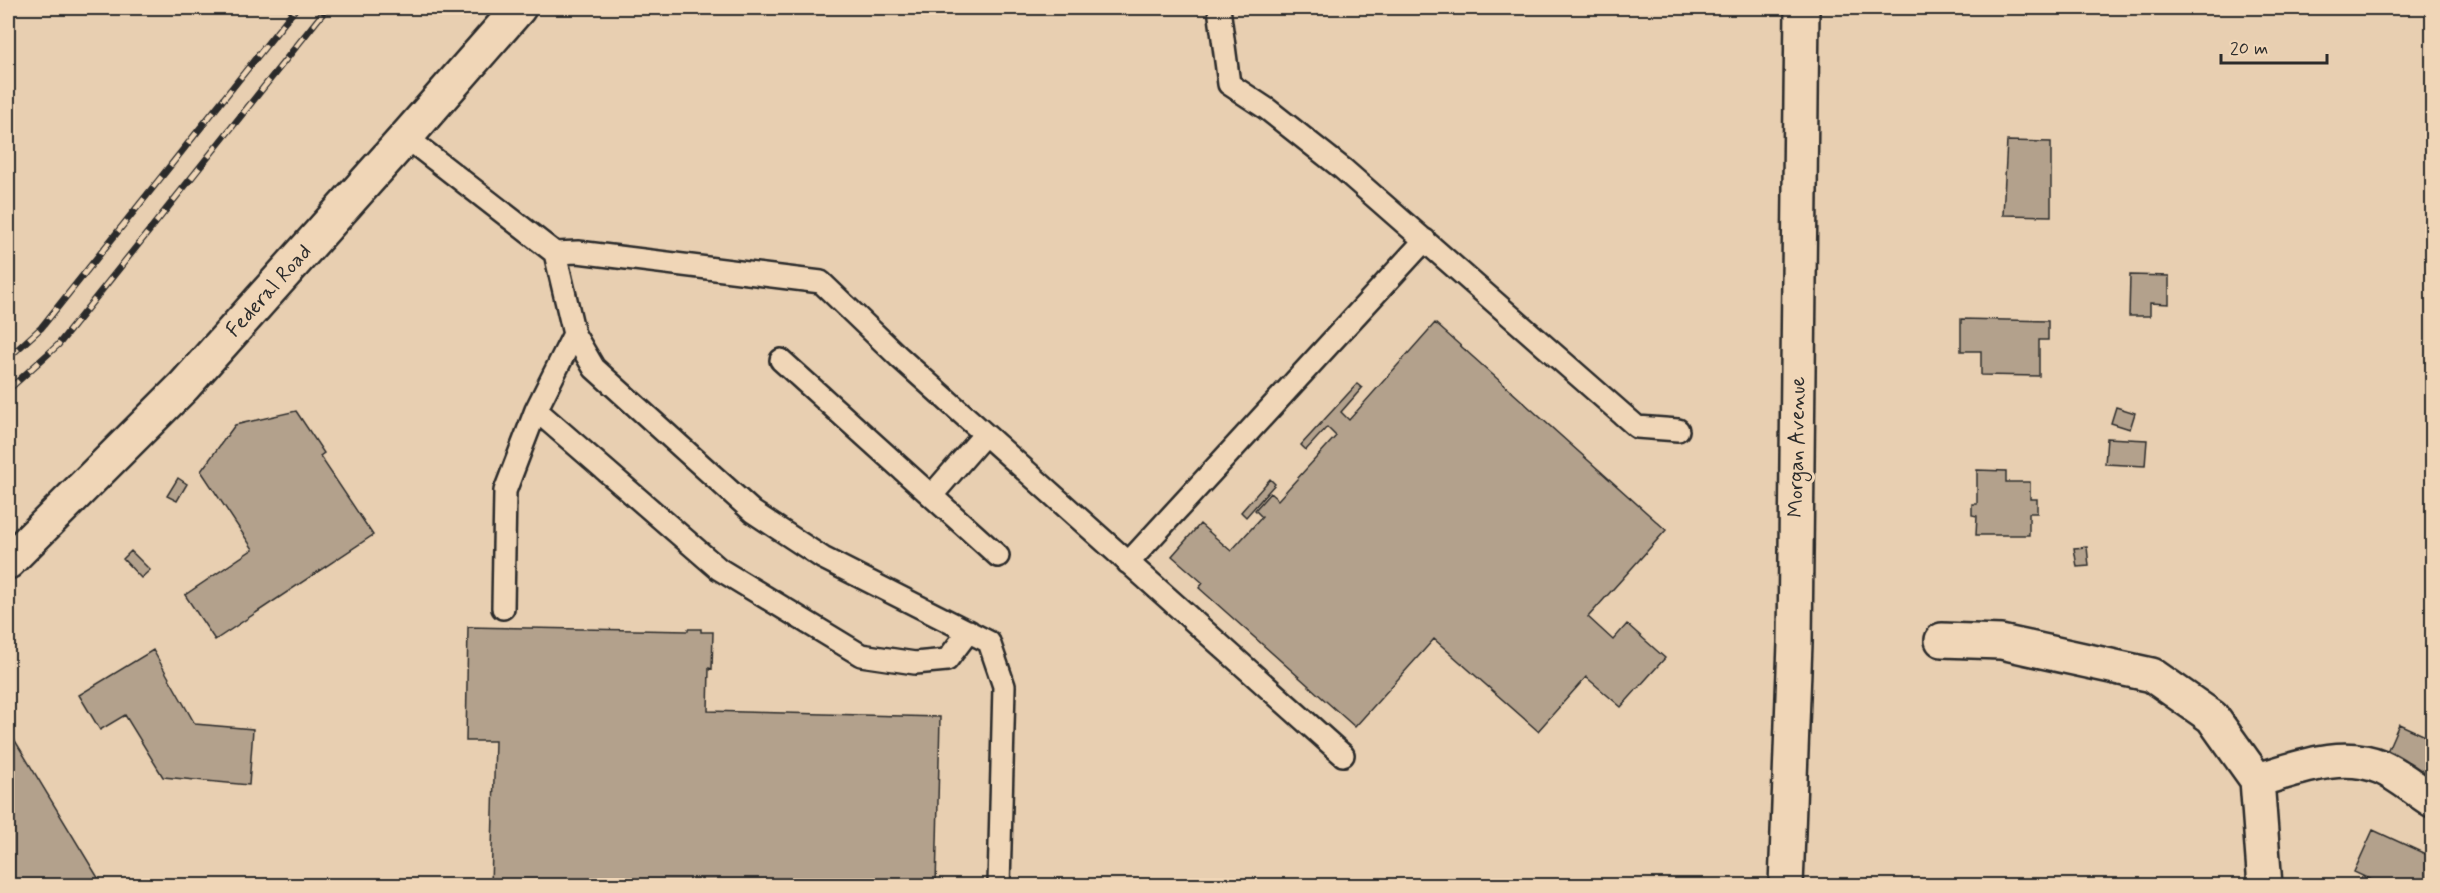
<svg xmlns="http://www.w3.org/2000/svg" width="2440" height="893" font-family="Mynerve,sans-serif">
<rect width="100%" height="100%" fill="#e8cfb1"/>
<filter id="ink" filterUnits="userSpaceOnUse"><feTurbulence type="fractalNoise" baseFrequency=".0167" numOctaves="2"/><feDisplacementMap in="SourceGraphic" scale="12" xChannelSelector="R" yChannelSelector="G"/><feConvolveMatrix kernelMatrix="1 2 1 2 8 2 1 2 1" color-interpolation-filters="sRGB"/></filter>
<g filter="url(#ink)">
<!-- building -->
<path fill="#b3a18c" stroke="#2b2b2b" stroke-width="1.5" d="M2007 141 2051 142V216L2003 215Z
M2130 275 2169 276V304L2150 303V316H2129Z
M1961 319 2048 321V340H2039V376L1981 375V351H1961Z
M1435 323 1666 530 1588 617 1613 640 1627 624 1665 658 1621 707 1586 677 1538 731 1434 639 1355 727 1199 588 1203 583 1172 556 1200 524 1231 551 1262 517 1255 510 1270 493 1278 500 1336 436 1327 427 1306 450 1301 445 1357 384 1362 388 1341 412 1349 420Z
M2116 407 2135 413 2130 429 2111 423Z
M296 411 324 453 320 456 373 535 215 640 185 595 253 549 201 471 235 425Z
M2107 438 2147 440 2145 466 2105 464Z
M1977 470 2006 471V482H2030V499H2037V513H2029V535H1976L1977 516 1972 515V504H1977Z
M178 478 187 484 177 501 167 496Z
M1270 479 1275 484 1246 517 1241 512Z
M2087 547 2089 566 2077 567 2074 548Z
M131 551 150 570 141 578 123 559Z
M468 627 688 631V629H701V632H713L712 669 709 668 708 711 940 717 936 886H491L495 741H466Z
M153 650 195 724 253 729 249 785 163 777 125 715 100 730 79 695Z
M2399 724 2432 739V776L2385 756Z
M8 729 103 886H8Z
M2373 830 2432 857V886H2384L2354 872Z"/>
<g fill="none" stroke-linecap="round" stroke-linejoin="round">
<defs>
<path id="service" d="M1219 8 1229 84 1267 109 1343 169 1637 427 1678 430
M406 137 555 253 578 252 821 282 899 357 1343 755
M555 253 574 334 594 368 753 512 823 558 989 642 1004 686 999 886
M781 360 998 556
M536 410 719 569 861 655 915 663 947 660 969 631
M932 495 985 434
M1128 563 1425 240
M503 608 505 491 536 410 574 334"/>
<path id="minor" d="M1942 640 2001 642 2152 675 2212 717 2257 780 2265 886
M2257 780C2297 769 2340 750 2381 767 2399 775 2416 790 2432 800
M1786 886 1795 643 1802 8"/>
<path id="primary" d="M8 562 184 386 406 137 519 8"/>
</defs>
<!-- service casing -->
<use href="#service" stroke="#2b2b2b" stroke-width="26"/>
<!-- minor casing -->
<use href="#minor" stroke="#2b2b2b" stroke-width="38"/>
<!-- primary casing -->
<use href="#primary" stroke="#2b2b2b" stroke-width="38"/>
<!-- service -->
<use href="#service" stroke="#f0d6b7" stroke-width="21"/>
<!-- minor -->
<use href="#minor" stroke="#f0d6b7" stroke-width="33"/>
<!-- primary -->
<use href="#primary" stroke="#f0d6b7" stroke-width="33"/>
<defs>
<path id="rail" d="M8 358 41 328 296 8
M8 390 58 345 327 8"/>
</defs>
<!-- rail casing -->
<use href="#rail" stroke="#2b2b2b" stroke-width="7"/>
<!-- rail -->
<use href="#rail" stroke="#f0d6b7" stroke-width="4.5" stroke-dasharray="14" stroke-linecap="butt"/>
</g>
</g>
<g text-anchor="middle" dominant-baseline="central" stroke-width="6" stroke-linejoin="round" paint-order="stroke">
<!-- street labels -->
<g font-size="21" fill="#2b2b2b" stroke="#f0d6b7">
<text transform="translate(269 291) rotate(-48)">Federal Road</text>
<text transform="translate(1797 447) rotate(-89)">Morgan Avenue</text>
</g>
</g>
<!-- margin -->
<rect width="2440" height="893" fill="none" stroke="#f0d6b7" stroke-width="30"/>
<rect x="15" y="15" width="2410" height="863" fill="none" stroke="#2b2b2b" stroke-width="2" filter="url(#ink)"/>
<!-- scale -->
<path d="M2221 54v9h106v-9" fill="none" stroke="#2b2b2b" stroke-width="3"/>
<text x="2230" y="54" font-size="18" fill="#2b2b2b" stroke="#f0d6b7" stroke-width="4.5" paint-order="stroke">20 m</text>
</svg>
